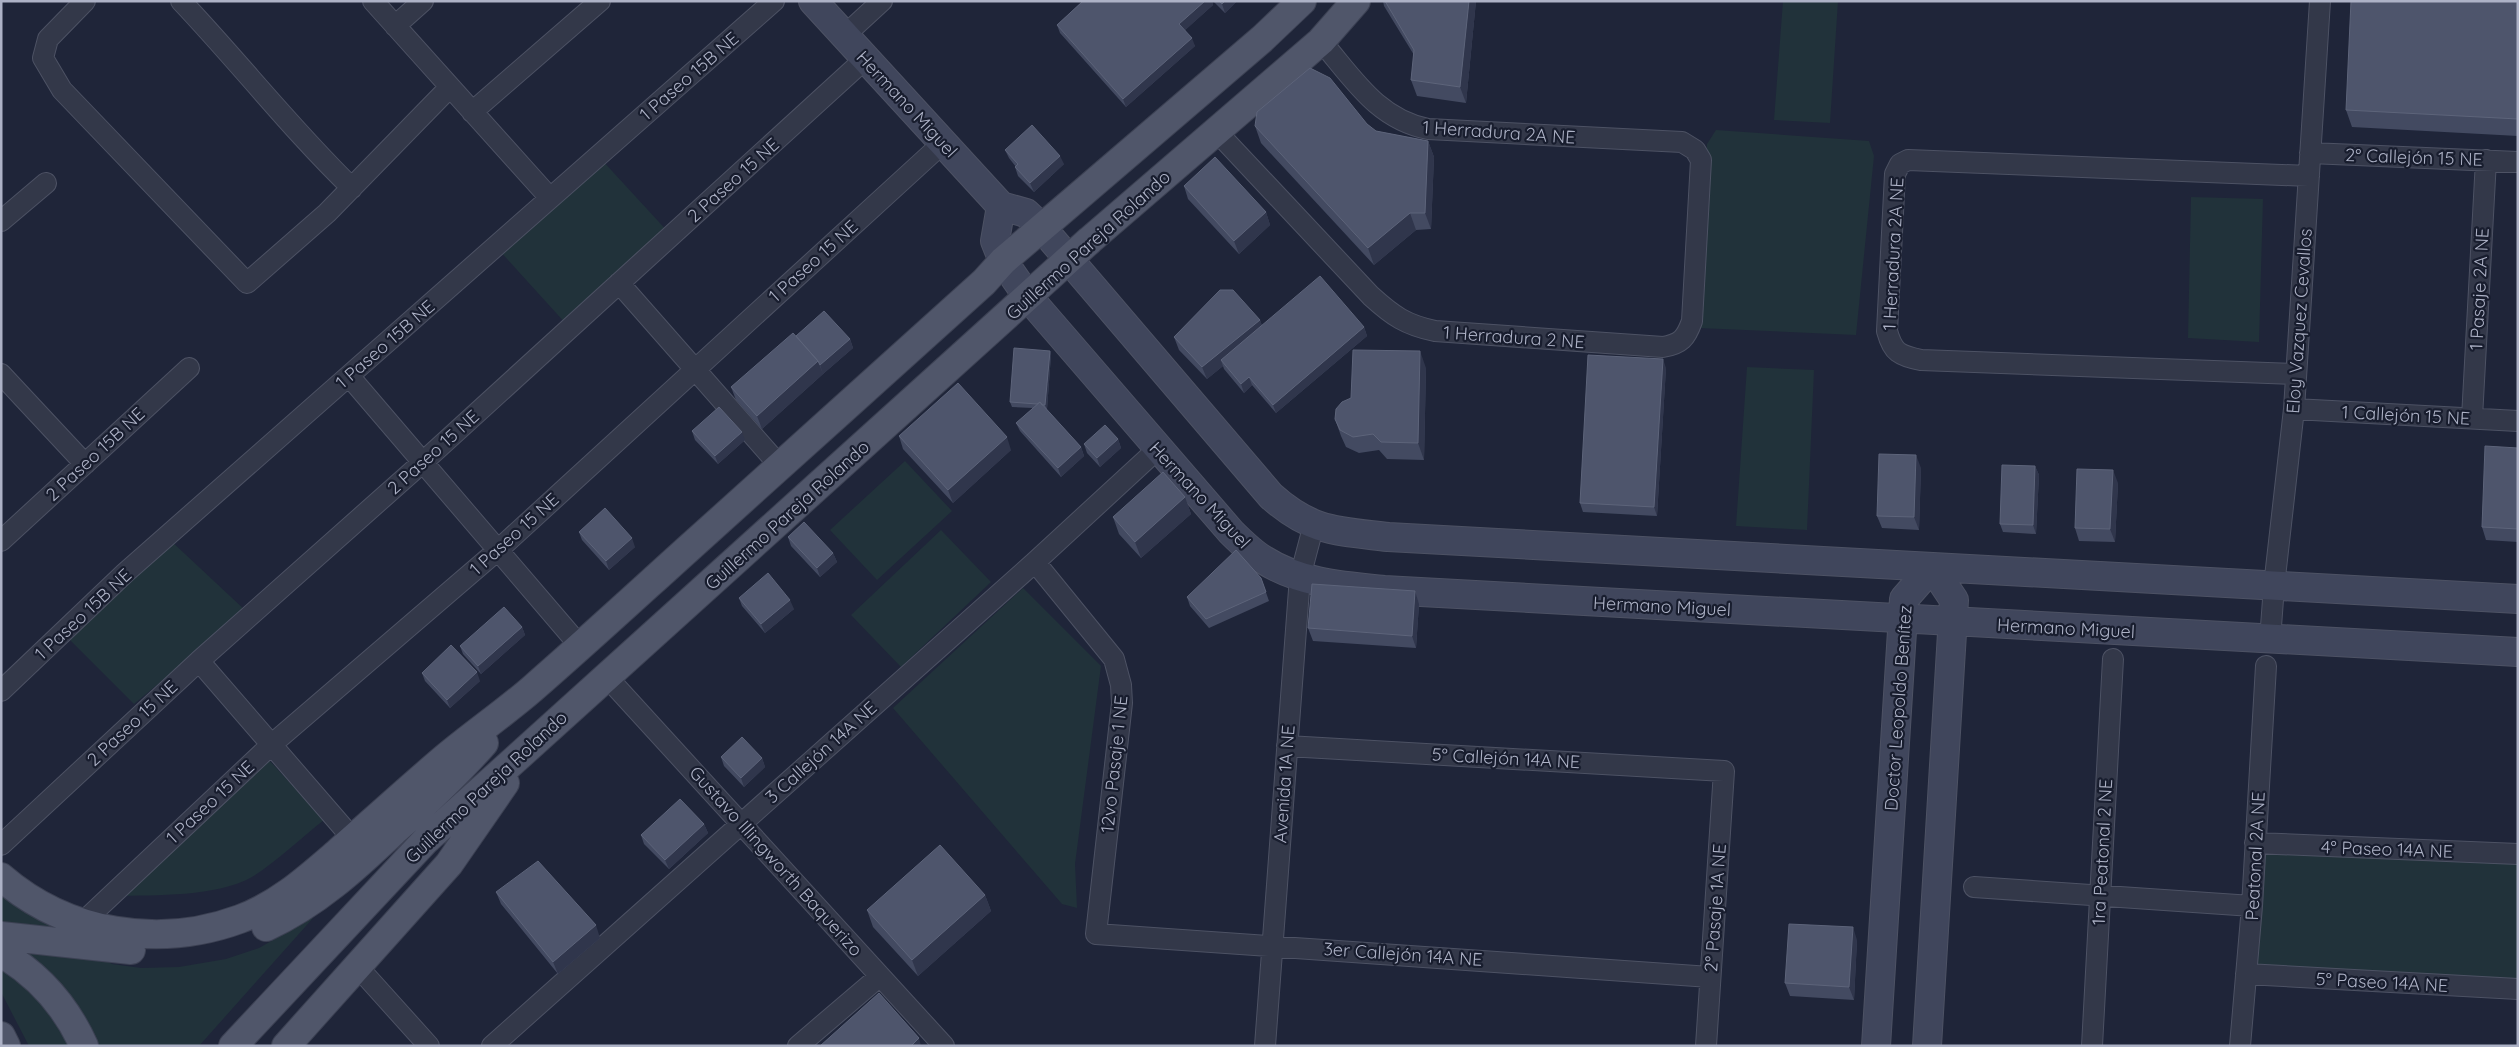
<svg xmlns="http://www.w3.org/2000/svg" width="2519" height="1047" font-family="Quicksand,sans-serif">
<rect width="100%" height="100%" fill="#1f2539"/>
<!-- green -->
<path fill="#21323a" d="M1783 1H1838L1830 123 1774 120Z
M1716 130 1869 141 1874 156 1856 335 1699 328 1707 144Z
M601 159 670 234 567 325 498 249Z
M2191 197 2263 199 2259 342 2188 338Z
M1747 367 1814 370 1807 530 1736 526Z
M905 461 952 511 877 580 830 530Z
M941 530 991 582 901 667 851 615Z
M170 540 246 611 134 704 66 636Z
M1023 588 1101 666 1075 864 1077 908 1062 904 893 708Z
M268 759 324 820C302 837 275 863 252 877 217 897 155 895 116 896Z
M2258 842 2518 854V980L2257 965Z
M1 891 32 914 112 964 141 968 179 967 226 959 259 948 314 917 199 1046H29L1 992Z"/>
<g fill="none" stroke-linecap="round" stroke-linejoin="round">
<defs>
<path id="street" d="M85 1 48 39 43 58 62 90 247 283 327 213 449 88
M181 1C239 62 291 129 352 188
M373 1 550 198
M395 26 423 1
M844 36 882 1
M472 112 600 1
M1217 132 1371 296C1393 316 1406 325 1435 331L1663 347C1681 344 1686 338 1692 321L1701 160 1695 150 1682 142 1428 129C1377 119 1353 78 1321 41
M2310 153 2518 162
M1 221 46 183
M619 283 780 466
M1 374 85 464
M2296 374 1921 360C1899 355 1893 353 1887 331L1895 174 1900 164 1908 160 2309 176
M349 376 580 646
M2294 409 2518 421
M2472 418 2486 160
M1 541 189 368
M1035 562 1114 659 1121 685 1122 703 1096 934 1710 977
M2270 640 2274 586 2294 409 2320 1
M199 661 353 839
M607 677 944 1046
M1 691 125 573 774 1
M1287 746 1724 771 1706 1046
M2255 843 2518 854
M1 845 199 661 423 462 865 59
M1974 887 2252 906
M82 923 271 745 498 550 944 142
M357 966 429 1046
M2246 974 2518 989
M492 1046 1035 562 1149 457
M798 1046 880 976
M1265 1046 1298 603 1300 577 1314 524
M2092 1046 2113 659
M2240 1046 2252 906 2266 666"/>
<path id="secondary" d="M813 1 1001 206
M2518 599 1388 537C1337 531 1311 532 1271 496L1042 228 1026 213 1001 206 995 241 1003 261 1028 297 1231 532C1241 542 1252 553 1264 560 1300 583 1342 586 1384 590L2518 652
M1876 1046 1904 599 1932 567 1954 600 1927 1046"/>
<path id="primary" d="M1 877C67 934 159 949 240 919 278 905 307 879 337 853 371 823 405 792 439 763 469 737 502 715 532 689 585 643 637 595 689 548 787 459 886 371 984 282L1003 261 1262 39 1302 1
M266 927C316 904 355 868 394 831 426 803 456 775 484 743
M1 936 131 950
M1 953C39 975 66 1006 84 1046
M1 1036 6 1046
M233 1046 426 840 1090 240 1321 41 1356 1
M286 1046 449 864 505 783"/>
</defs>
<!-- street casing -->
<use href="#street" stroke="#4d5264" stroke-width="22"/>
<!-- secondary casing -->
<use href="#secondary" stroke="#4d5264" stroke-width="30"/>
<!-- primary casing -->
<use href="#primary" stroke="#3c4153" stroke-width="30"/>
<!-- street -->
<use href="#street" stroke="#333849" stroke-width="20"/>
<!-- secondary -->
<use href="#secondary" stroke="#40465c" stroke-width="28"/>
<!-- primary -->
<use href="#primary" stroke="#50566a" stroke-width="28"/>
</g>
<!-- wall -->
<path fill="#434a61" d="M1083 1H1212L1213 5 1185 30 1195 46 1126 107 1060 33 1057 25Z
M1213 1H1237L1225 13Z
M1383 1H1476L1466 103 1417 96 1411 80 1414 55 1384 6Z
M2518 1V136L2352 127 2346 110Z
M1367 124 1376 131 1428 141 1434 157 1431 229 1416 230 1374 265 1261 143 1255 126Z
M1005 150 1064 164 1034 192 1018 176 1015 167H1016L1009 158Z
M1184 186 1266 212 1270 225 1239 254 1188 199Z
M1260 320 1262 326 1364 327 1367 336 1276 413 1252 385 1244 393 1224 369 1223 366 1207 379 1179 350 1174 337Z
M796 336 850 339 853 348 823 374 762 429 736 400 731 387Z
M1050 351 1051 355 1047 409H1046L1081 447 1084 456 1061 477 1020 431 1016 423 1033 408 1012 407 1010 402Z
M1426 368 1424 460 1387 459 1379 450 1359 453 1346 447 1341 436 1335 419 1351 398Z
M1666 368 1657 516 1583 512 1580 503Z
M692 431 745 440 718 464 695 440Z
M899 436 1011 450 953 503 903 449Z
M1118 439 1121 448 1100 467 1087 453 1084 444Z
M2518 448V542L2486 540 2482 527Z
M2035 466 2039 475 2036 534 2003 532 2000 524Z
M1921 468 1919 530 1882 528 1877 516Z
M2118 483 2115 542 2079 541 2075 528Z
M1185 497 1191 514 1141 558 1119 534 1113 517Z
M579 532 635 547 609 570 582 540Z
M788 537 833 553 837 562 820 577 791 546Z
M1261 578 1269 601 1209 628 1190 606 1187 597Z
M1415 591 1419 604 1416 648 1313 641 1308 628Z
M739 598 794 609 765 633 742 606Z
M522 627 525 635 481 674 463 654 460 646Z
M422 673 480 681 450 708 425 681Z
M721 757 762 758 765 767 744 787 724 766Z
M704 824 708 833 669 869 644 844 641 835Z
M496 892 600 938 558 974 501 904Z
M985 895 991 911 918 976 873 927 867 910Z
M1857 940 1854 1000 1790 996 1785 983Z"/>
<!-- shaded-wall -->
<path fill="#30364c" d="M1205 1H1212L1213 5 1182 33 1179 24Z
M1225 1H1237L1225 13 1222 4Z
M1469 1H1476L1466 103 1460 87Z
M1192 38 1195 46 1126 107 1123 99Z
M1428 141 1434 157 1431 229 1425 213Z
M1060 156 1064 164 1034 192 1030 183Z
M1266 212 1270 225 1239 254 1234 241Z
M1410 213 1416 230 1374 265 1368 248Z
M1260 320 1265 333 1221 360 1223 366 1207 379 1202 367Z
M1364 327 1367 336 1276 413 1273 405Z
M850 339 853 348 823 374 820 365Z
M1050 351 1051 355 1047 409 1045 405Z
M1420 351 1426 368 1424 460 1418 443Z
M1663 359 1666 368 1657 516 1654 507Z
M818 361 823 374 762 429 757 416Z
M1249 377 1252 385 1244 393 1241 384Z
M742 432 745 440 718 464 715 456Z
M1007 437 1011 450 953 503 948 490Z
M1118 439 1121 448 1100 467 1097 458Z
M1081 447 1084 456 1061 477 1058 468Z
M1916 455 1921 468 1919 530 1914 517Z
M2035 466 2039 475 2036 534 2033 525Z
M2113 470 2118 483 2115 542 2110 529Z
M1185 497 1191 514 1141 558 1135 542Z
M632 538 635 547 609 570 606 561Z
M833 553 837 562 820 577 817 568Z
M1415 591 1419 604 1416 648 1412 636Z
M790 600 794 609 765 633 761 624Z
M522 627 525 635 481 674 478 666Z
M477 672 480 681 450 708 447 700Z
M762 758 765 767 744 787 741 778Z
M704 824 708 833 669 869 665 860Z
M985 895 991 911 918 976 912 960Z
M596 925 600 938 558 974 553 962Z
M1853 927 1857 940 1854 1000 1849 987Z
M919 1038 921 1046H911Z"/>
<!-- building -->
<path fill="#4e556c" stroke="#5d647a" d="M1083 1H1205L1179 24 1192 38 1123 99 1057 25Z
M1219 1H1225L1222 4Z
M1385 1H1469L1460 87 1411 80 1414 50Z
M2351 1H2518V119L2346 110Z
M1310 68 1330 78 1367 124 1376 131 1428 141 1425 213H1410L1368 248 1255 126 1257 112Z
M1032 125 1060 156 1030 183 1015 167 1018 164 1005 150Z
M1215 157 1266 212 1234 241 1184 186Z
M1320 276 1364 327 1273 405 1249 377 1241 384 1221 360Z
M1220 290H1233L1260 320 1202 367 1174 337Z
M824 311 850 339 820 365 818 361 796 336Z
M793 333 818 361 757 416 731 387Z
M1014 348 1050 351 1045 405H1042L1040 402 1037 404 1010 402Z
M1353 350 1420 351 1418 443 1381 442 1373 434 1353 437 1340 430 1335 419 1336 409 1342 402 1351 398Z
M1588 355 1663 359 1654 507 1580 503Z
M958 383 1007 437 948 490 899 436Z
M1040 402 1081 447 1058 468 1016 423Z
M719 407 742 432 715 456 692 431Z
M1105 425 1118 439 1097 458 1084 444Z
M2485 446 2518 448V529L2482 527Z
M1879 454 1916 455 1914 517 1877 516Z
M2002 465 2035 466 2033 525 2000 524Z
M2077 469 2113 470 2110 529 2075 528Z
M1163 472 1185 497 1135 542 1113 517Z
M605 508 632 538 606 561 579 532Z
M804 522 833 553 817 568 788 537Z
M1236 550 1261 578 1266 592 1206 619 1187 597Z
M768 573 790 600 761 624 739 598Z
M1312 584 1415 591 1412 636 1308 628Z
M504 607 522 627 478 666 460 646Z
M451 645 477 672 447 700 422 673Z
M742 737 762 758 741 778 721 757Z
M680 799 704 824 665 860 641 835Z
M940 845 985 895 912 960 867 910Z
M538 861 596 925 553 962 496 892Z
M1789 924 1853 927 1849 987 1785 983Z
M879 993 919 1038 911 1046H820Z"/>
<g text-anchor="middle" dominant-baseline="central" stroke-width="4.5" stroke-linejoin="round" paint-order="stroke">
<!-- street labels -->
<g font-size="18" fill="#adb2c6" stroke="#181d2e">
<text transform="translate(689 76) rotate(-41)">1 Paseo 15B NE</text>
<text transform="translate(907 104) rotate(47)">Hermano Miguel</text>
<text transform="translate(1499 132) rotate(4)">1 Herradura 2A NE</text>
<text transform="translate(2414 157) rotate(2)">2° Callejón 15 NE</text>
<text transform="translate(733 180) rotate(-42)">2 Paseo 15 NE</text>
<text transform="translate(1088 245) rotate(-42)">Guillermo Pareja Rolando</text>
<text transform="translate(1893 254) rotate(-87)">1 Herradura 2A NE</text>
<text transform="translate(813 261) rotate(-42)">1 Paseo 15 NE</text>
<text transform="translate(2479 289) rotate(-87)">1 Pasaje 2A NE</text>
<text transform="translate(2299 321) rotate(-86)">Eloy Vazquez Cevallos</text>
<text transform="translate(1514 337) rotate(4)">1 Herradura 2 NE</text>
<text transform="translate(385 344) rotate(-41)">1 Paseo 15B NE</text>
<text transform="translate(2406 415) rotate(3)">1 Callejón 15 NE</text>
<text transform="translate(433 452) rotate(-42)">2 Paseo 15 NE</text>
<text transform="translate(95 454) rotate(-43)">2 Paseo 15B NE</text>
<text transform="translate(1200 495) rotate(47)">Hermano Miguel</text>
<text transform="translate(787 515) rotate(-42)">Guillermo Pareja Rolando</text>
<text transform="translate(514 534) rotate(-42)">1 Paseo 15 NE</text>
<text transform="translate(1662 606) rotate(3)">Hermano Miguel</text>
<text transform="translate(83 614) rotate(-43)">1 Paseo 15B NE</text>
<text transform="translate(2066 628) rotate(3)">Hermano Miguel</text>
<text transform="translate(1898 708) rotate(-86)">Doctor Leopoldo Benítez</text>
<text transform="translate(132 723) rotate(-43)">2 Paseo 15 NE</text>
<text transform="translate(821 752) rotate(-42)">3 Callejón 14A NE</text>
<text transform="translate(1506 758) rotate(3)">5° Callejón 14A NE</text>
<text transform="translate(1114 764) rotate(-84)">12vo Pasaje 1 NE</text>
<text transform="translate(1284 784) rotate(-86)">Avenida 1A NE</text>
<text transform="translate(486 787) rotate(-43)">Guillermo Pareja Rolando</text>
<text transform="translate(210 802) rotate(-43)">1 Paseo 15 NE</text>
<text transform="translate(2387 849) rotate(2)">4° Paseo 14A NE</text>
<text transform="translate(2102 852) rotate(-87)">1ra Peatonal 2 NE</text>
<text transform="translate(2255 856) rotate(-87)">Peatonal 2A NE</text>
<text transform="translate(776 861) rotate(48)">Gustavo Illingworth Baquerizo</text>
<text transform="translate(1715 908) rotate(-86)">2° Pasaje 1A NE</text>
<text transform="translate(1403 954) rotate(4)">3er Callejón 14A NE</text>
<text transform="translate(2382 982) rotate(3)">5° Paseo 14A NE</text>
</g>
</g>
<!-- border -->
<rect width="2519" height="1047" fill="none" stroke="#adb2c6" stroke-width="5"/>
</svg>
